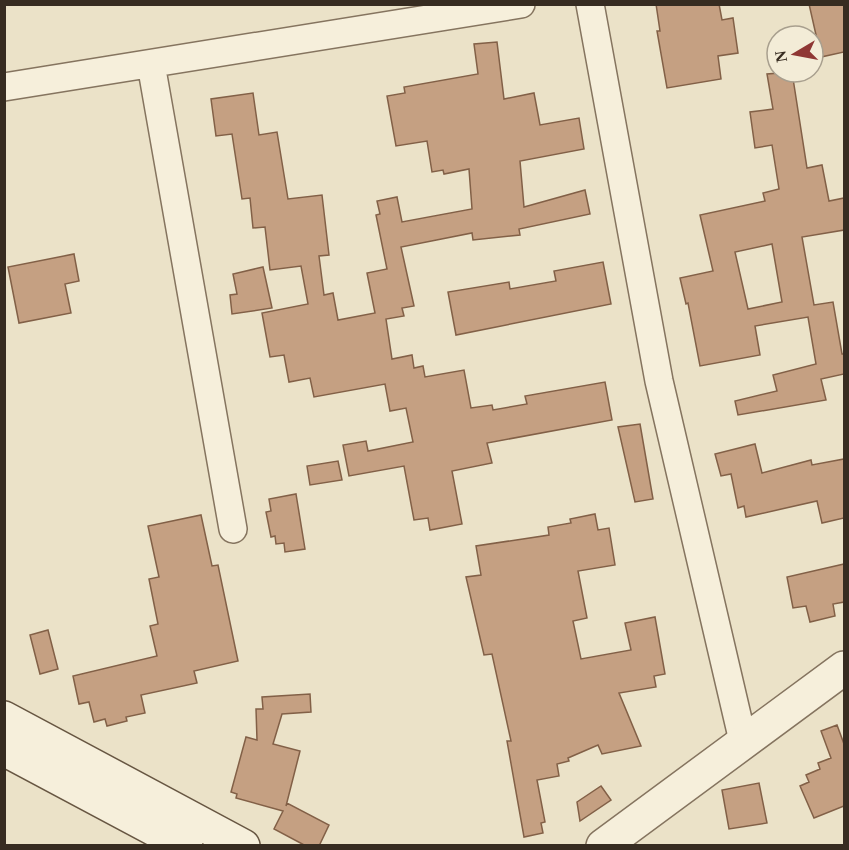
<svg xmlns="http://www.w3.org/2000/svg" width="849" height="850" font-family="Georgia,serif">
<rect width="100%" height="100%" fill="#ebe2c8"/>
<!-- building -->
<path fill="#c5a082" stroke="#826047" stroke-width="1.5" fill-rule="evenodd" d="M656 4H719L722 20 733 18 738 53 718 56 721 79 667 88 657 31H660Z
M809 4H844V52L821 57Z
M497 42 504 99 534 93 540 125 579 118 584 149 520 161 524 207 585 190 590 214 519 229 520 235 473 240 472 233 401 247 414 306 402 308 404 316 386 319 392 359 412 355 414 368 423 366 425 377 464 370 471 408 492 405 493 410 527 404 525 396 605 382 612 420 487 443 492 463 452 471 462 524 430 530 428 518 414 520 404 466 349 476 343 445 366 441 368 451 413 442 406 408 390 411 385 384 314 397 310 378 289 382 284 355 270 357 262 313 308 304 301 266 270 270 265 227 253 228 250 198 242 199 232 134 216 136 211 99 253 93 259 135 277 132 288 199 322 195 329 255 319 256 324 295 333 293 338 320 375 313 367 273 387 269 376 215 380 214 377 201 397 197 402 222 472 209 469 169 444 174 443 170 432 172 427 141 396 146 387 96 405 93 404 87 478 74 474 44Z
M792 72 807 168 822 165 829 201 844 198V230L802 237 814 305 833 302 842 354H844V374L821 379 826 400 738 415 735 401 777 391 773 375 816 364 808 317 755 326 760 355 700 366 688 303 686 304 680 278 713 271 700 215 765 201 763 193 779 189 772 145 755 148 750 112 773 109 767 74ZM772 244 782 302 748 309 735 252Z
M74 254 79 281 65 284 71 313 19 323 8 267Z
M603 262 611 304 456 335 448 292 509 282 510 289 556 281 554 271Z
M263 267 272 308 232 314 230 295 237 294 233 274Z
M640 424 653 499 635 502 618 427Z
M755 444 762 473 811 460 812 465 844 459V518L822 523 817 501 746 517 744 506 738 508 731 474 721 476 715 454Z
M338 461 342 480 310 485 307 466Z
M296 494 305 549 285 552 284 543 276 544 275 536 271 537 266 512 271 511 269 499Z
M595 514 598 530 609 528 615 565 578 571 587 618 573 621 581 659 631 650 625 623 655 617 665 674 654 676 656 687 619 693 641 746 602 754 598 745 568 758 569 761 557 764 559 776 537 780 545 822 541 823 543 833 524 837 507 741H511L492 654 484 655 466 577 481 575 476 546 549 535 548 527 571 523 570 519Z
M201 515 212 566 218 565 238 661 194 671 197 683 141 695 145 713 126 717 127 721 107 726 105 719 94 722 89 702 79 704 73 676 157 656 150 626 158 624 149 579 159 577 148 526Z
M844 564V602L833 604 835 616 810 622 806 606 793 608 787 577Z
M48 630 58 669 40 674 30 635Z
M310 694 311 712 282 714 273 744 300 751 286 806 287 803 329 825 319 846H306L274 829 283 811 236 798 237 794 231 792 246 737 257 740 256 709H263L262 697Z
M837 725 844 744V806L814 818 800 786 809 782 806 775 820 769 818 763 831 758 821 731Z
M759 783 767 823 729 829 722 790Z
M601 786 611 800 580 821 577 802Z"/>
<g fill="none" stroke-linecap="round" stroke-linejoin="round">
<defs>
<path id="minor" d="M590 4 659 381 743 741
M151 64 233 529
M4 87 521 4"/>
<path id="tertiary" d="M603 846 844 668"/>
<path id="secondary" d="M4 718 243 846
M4 749 186 846"/>
</defs>
<!-- minor casing -->
<use href="#minor" stroke="#85745f" stroke-width="30"/>
<!-- tertiary casing -->
<use href="#tertiary" stroke="#85745f" stroke-width="36"/>
<!-- secondary casing -->
<use href="#secondary" stroke="#675642" stroke-width="36"/>
<!-- minor -->
<use href="#minor" stroke="#f6efdb" stroke-width="27"/>
<!-- tertiary -->
<use href="#tertiary" stroke="#f6efdb" stroke-width="33"/>
<!-- secondary -->
<use href="#secondary" stroke="#f6efdb" stroke-width="33"/>
</g>
<!-- border -->
<rect width="849" height="850" fill="none" stroke="#372c21" stroke-width="12"/>
<!-- north arrow -->
<g transform="translate(795 54) rotate(260)"><circle r="28" fill="#f3ecd7" stroke="#a89f8e" stroke-width="1.5"/>
<path d="M0-4.5L10 22L0 15L-10 22Z" fill="#8f3734"/>
<text y="-9" font-size="16" font-weight="bold" text-anchor="middle" fill="#372c21">N</text>
</g>
</svg>
